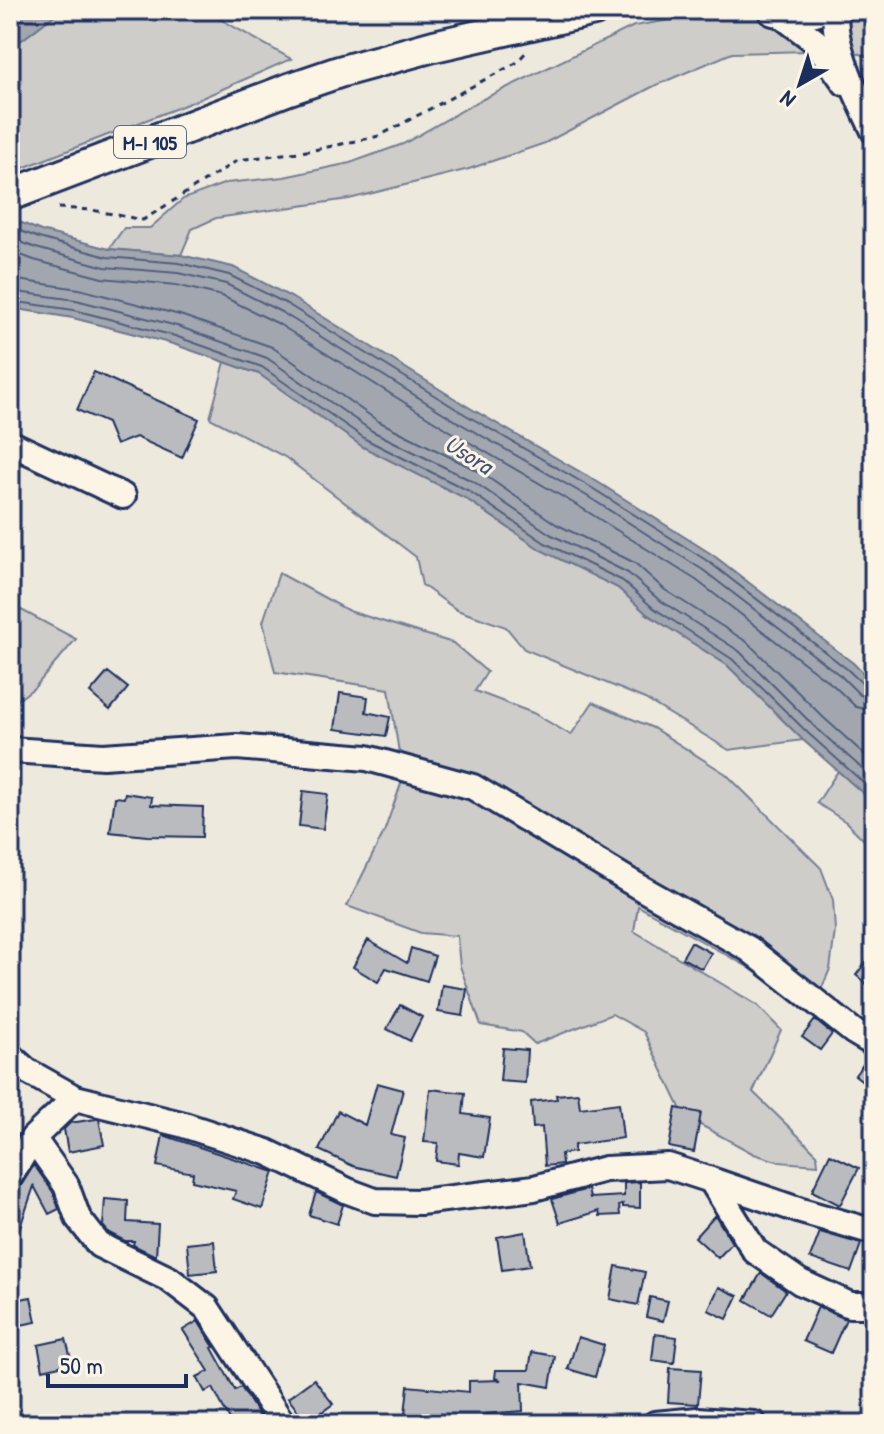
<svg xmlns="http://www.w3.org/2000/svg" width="884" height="1434" font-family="'Patrick Hand',sans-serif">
<rect width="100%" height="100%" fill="#eee9dd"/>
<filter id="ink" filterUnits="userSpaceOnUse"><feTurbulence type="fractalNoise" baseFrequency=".0125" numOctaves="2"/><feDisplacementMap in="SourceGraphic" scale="16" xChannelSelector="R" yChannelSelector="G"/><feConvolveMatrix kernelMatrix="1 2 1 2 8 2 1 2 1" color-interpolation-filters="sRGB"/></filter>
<g filter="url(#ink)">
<!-- green -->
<path fill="#cfcdca" stroke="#757e94" stroke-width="2" d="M61 10H204L291 59 195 101 10 173V49Z
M731 10H874V58L846 50 732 53 654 86 545 143 469 169 349 199 216 218 192 229 181 255 109 249 124 228H150L183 199 226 183 284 177 350 163 403 144 479 101 634 26Z
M225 362 259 374 363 447 465 498 541 550 618 588 647 614 727 665 803 740 729 750 645 699 524 649 506 627 457 610 422 585 416 557 285 457 210 418Z
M279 573 349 611 453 643 487 672 475 691 533 713 571 735 593 702 653 728 726 774 821 868 833 900 835 931 830 969 812 1011 748 967 638 906 634 931 757 1005 781 1030 753 1092 817 1154 818 1165 780 1162 754 1154 684 1116 644 1032 612 1014 535 1044 522 1032 481 1025 460 966 457 936 421 933 347 906 384 832 403 778 389 689 275 672 263 622Z
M10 604 76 639 35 687 10 706Z
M838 771 874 803V847L867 843 846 822 817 803Z"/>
<!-- water -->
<path fill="#a2a7af" stroke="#6c778f" stroke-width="2" d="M10 10H61L10 49Z
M10 218 41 231 109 249 181 255 233 267 291 297 470 408 596 481 713 555 853 663 874 684V803L803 740 727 665 647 614 618 588 541 550 465 498 363 447 259 374 173 344 73 318 10 308Z"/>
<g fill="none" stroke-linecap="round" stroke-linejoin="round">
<!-- shore -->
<path stroke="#515f7e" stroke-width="2" d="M10 227 39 238 107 257 179 263 229 275 287 304 466 415 592 488 709 562 847 669 866 687 874 689
M10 238 36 248 105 267 178 273 226 284 283 313 461 424 587 496 703 570 841 676 860 695 874 699
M10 251 34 260 102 278 176 285 222 296 277 323 455 434 580 507 696 580 833 685 856 707 874 711
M10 279 79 289 180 315 272 347 378 421 480 472 556 524 635 563 665 590 747 642 824 718 874 763
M10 291 76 300 177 326 267 358 372 431 474 482 550 534 628 573 658 599 739 651 815 727 874 779
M10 301 74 310 175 336 262 367 367 440 469 491 545 543 623 581 652 607 732 659 809 734 874 792"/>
</g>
<!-- building -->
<path fill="#babbbe" stroke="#1b2f5e" stroke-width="2" d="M94 372 199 419 182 458 136 437 116 445 107 423 77 410Z
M108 672 128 688 110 710 90 693Z
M340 693 368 697 366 712 390 717 386 736 335 729Z
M303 791 328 794 323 829 299 826Z
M125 793 152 797 151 805 203 807 202 837 147 836 110 832 115 797 124 798Z
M368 940 407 963 411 948 435 956 427 981 386 968 378 982 353 967Z
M691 942 711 953 702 969 682 958Z
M874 952V990L856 975Z
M442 985 467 989 463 1016 438 1012Z
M400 1005 422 1017 410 1041 387 1029Z
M815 1020 832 1034 820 1050 802 1037Z
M503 1048 527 1050 525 1083 500 1081Z
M868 1058 874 1059V1090L855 1075Z
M377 1083 403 1090 391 1135 405 1138 396 1176 353 1166 319 1150 338 1111 365 1125Z
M430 1089 465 1093 463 1114 490 1118 484 1157 459 1153 458 1164 436 1161 438 1143 424 1142Z
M578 1093 580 1108 619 1103 623 1138 574 1145V1152L561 1154 562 1164 545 1166 542 1127 533 1128 531 1102 557 1099 556 1095Z
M676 1108 701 1113 694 1152 669 1147Z
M96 1119H99L104 1145 68 1152 64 1129 70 1123Z
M163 1135 274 1172 262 1209 233 1199 236 1191 192 1181 193 1173 157 1166Z
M830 1154 859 1168 840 1205 812 1191Z
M34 1165 53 1192 59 1209 49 1214 34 1186 13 1248H10V1191L22 1184Z
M640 1182V1208L623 1207V1204L619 1206 620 1215 600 1216 599 1211 560 1223 552 1199 588 1189 590 1198 624 1196V1183Z
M316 1192 343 1205 337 1224 309 1215Z
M105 1199 128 1201 127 1222 158 1224 156 1256 133 1245 134 1241H125L109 1233 103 1226Z
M715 1215 732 1243 718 1258 695 1237Z
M525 1232 530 1266 502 1270 497 1237Z
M820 1232 861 1244 851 1272 810 1258Z
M214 1241 217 1271 190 1274 187 1244Z
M616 1266 645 1272 638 1305 610 1299Z
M761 1273 786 1291 771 1315 745 1300Z
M719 1287 738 1296 727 1319 708 1310Z
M31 1297 36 1322 10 1327V1301Z
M650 1297 668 1301 663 1321 646 1317Z
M818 1307 846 1319 831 1353 803 1341Z
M198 1321 214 1347 212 1348 235 1390 241 1387 260 1417 246 1424H232L213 1388 205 1392 197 1377 209 1371 183 1330Z
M655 1334 677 1337 674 1363 652 1360Z
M578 1337 604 1345 595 1377 568 1369Z
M66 1339 72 1363 43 1370 38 1345Z
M532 1352 555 1356 550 1387 522 1382 523 1411 486 1414V1424H404L408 1386 469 1392V1381L501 1380 495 1378 496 1370H529Z
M670 1368 701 1370 698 1404 668 1402Z
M314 1379 333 1404 307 1423 288 1398Z"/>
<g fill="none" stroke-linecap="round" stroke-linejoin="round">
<defs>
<path id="minor" d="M836 10C831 44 859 100 874 131
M777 12 815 41 845 83
M10 443 123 496
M10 750 103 756 237 747 367 758 473 787 636 885 749 949 854 1032 874 1044
M10 1056 27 1071 75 1098 181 1124 267 1152 348 1191 375 1201 420 1202 534 1188 605 1169 668 1166 711 1180 755 1251 800 1282 850 1305H874
M33 1138 66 1185 78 1218 99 1245 169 1279 207 1308 283 1424
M10 1176 33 1138 75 1098
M711 1180 801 1211 874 1232
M655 1424 698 1420 754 1424"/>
<path id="major" d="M774 10 795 14 815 10
M10 195 289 89 339 72 434 46 594 10"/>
</defs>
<!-- minor casing -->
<use href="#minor" stroke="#1b2f5e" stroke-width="30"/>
<!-- major casing -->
<use href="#major" stroke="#1b2f5e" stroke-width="36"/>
<!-- path -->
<path stroke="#1b2f5e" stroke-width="3" stroke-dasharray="6 6" stroke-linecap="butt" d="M58 208 92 210 143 220 238 160 314 150 379 136 516 63 527 51"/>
<!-- minor -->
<use href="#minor" stroke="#fcf5e5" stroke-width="24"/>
<!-- major -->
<use href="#major" stroke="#fcf5e5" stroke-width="30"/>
</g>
</g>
<g text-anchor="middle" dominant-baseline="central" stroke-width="6" stroke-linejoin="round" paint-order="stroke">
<!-- shield labels -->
<rect fill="#fcf5e5" stroke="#5e6a86" stroke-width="2" x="114" y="126" width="72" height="32" rx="6"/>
<g font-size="20" font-weight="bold" fill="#1b2f5e">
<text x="150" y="142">M-I 105</text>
</g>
<!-- water labels -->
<g font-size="24" font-style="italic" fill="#445376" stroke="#fcf5e5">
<text transform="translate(469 454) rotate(32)">Usora</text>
</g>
</g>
<!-- margin -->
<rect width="884" height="1434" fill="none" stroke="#fcf5e5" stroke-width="40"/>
<rect x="20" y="20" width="844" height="1394" fill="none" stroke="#1b2f5e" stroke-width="3" filter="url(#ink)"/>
<!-- north arrow -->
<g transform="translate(800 84) rotate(219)" stroke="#fcf5e5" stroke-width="6" paint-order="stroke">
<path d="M0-6L14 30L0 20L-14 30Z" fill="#1b2f5e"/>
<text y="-12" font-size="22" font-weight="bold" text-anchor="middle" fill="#1b2f5e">N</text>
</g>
<!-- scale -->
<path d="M48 1374v12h138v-12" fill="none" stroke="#1b2f5e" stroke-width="4"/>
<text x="60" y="1374" font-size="24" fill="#1b2f5e" stroke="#fcf5e5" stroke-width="6" paint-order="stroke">50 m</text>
</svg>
